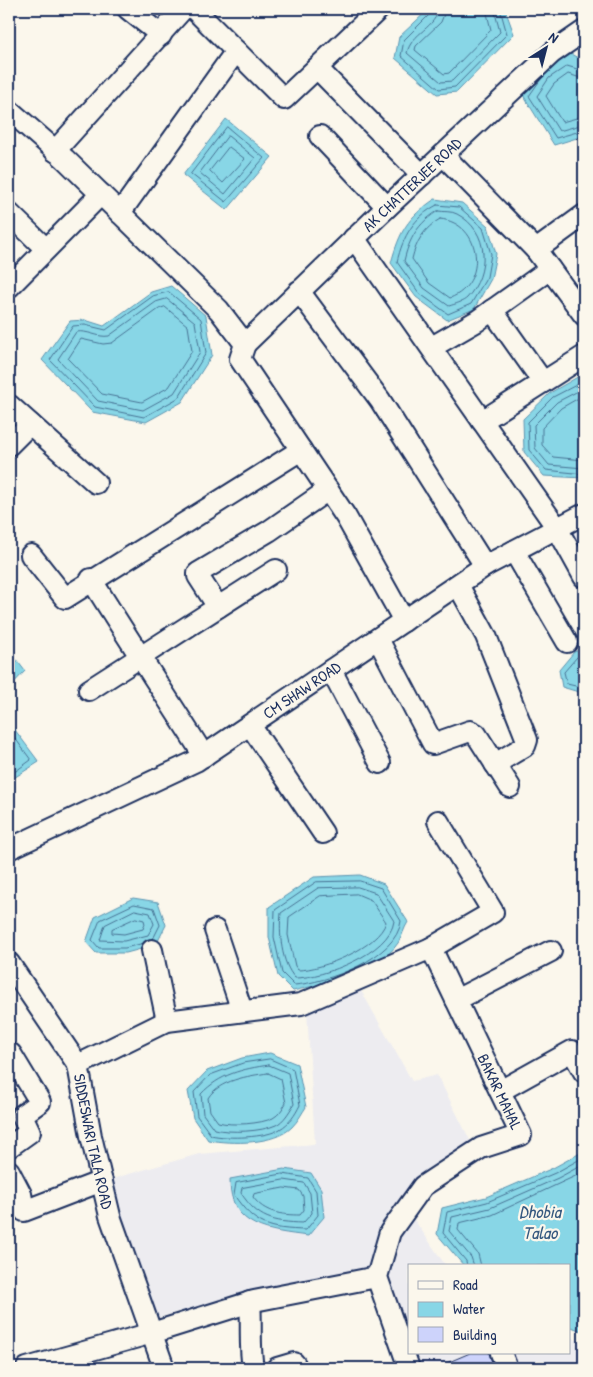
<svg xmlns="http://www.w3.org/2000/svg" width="593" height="1377" font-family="'Patrick Hand',sans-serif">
<rect width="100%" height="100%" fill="#fbf7ec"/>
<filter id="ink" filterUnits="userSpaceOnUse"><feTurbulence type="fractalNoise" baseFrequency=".02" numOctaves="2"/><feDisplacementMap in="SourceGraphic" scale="10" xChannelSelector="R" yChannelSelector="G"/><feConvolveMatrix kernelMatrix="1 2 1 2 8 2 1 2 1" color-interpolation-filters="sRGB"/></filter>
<g filter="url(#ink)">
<!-- built -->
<path fill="#edecf0" d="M584 522V564L565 530Z
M359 987 412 1081 437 1075 471 1142 428 1170 390 1211 374 1270 252 1291 157 1318 108 1180 199 1154 315 1144 307 1011Z
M411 1215 446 1266H409V1348L382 1270 395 1232Z
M569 1336 584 1344V1368H416L411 1353H569Z"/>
<!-- water -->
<path fill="#88d6e6" stroke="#5c93b0" d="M429 9H505L514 34 457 92 437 94 395 58 399 37Z
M567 52 584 61V133L580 137 554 145 523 95 541 70Z
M226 119 272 157 227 210 183 175Z
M435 199 462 203 488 226 496 254 491 279 474 309 447 320 416 297 391 263C400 231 407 218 435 199Z
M171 286 206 316 212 355 182 402 146 422 92 412 42 360 70 321 85 320 104 326 151 292Z
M581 375 584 377V478L544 476 524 452 523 419 550 393Z
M584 648V692L582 693 562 687 559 670 574 652Z
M9 650 25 671 9 688Z
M9 722 39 762 9 781Z
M360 875 384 884 408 922C404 928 402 937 398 943 378 973 325 983 293 991L278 976 269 937V907L314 877Z
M133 898 158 902 166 925 156 945 126 953H96L86 942 95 917Z
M270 1053 297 1064 306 1107C302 1113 298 1121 292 1127 274 1145 232 1144 208 1140L193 1118 188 1091 207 1071 242 1058Z
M584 1151V1332L569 1326V1266H464L437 1234 442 1208 486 1197 553 1168Z
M284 1169 311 1173 321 1189 324 1217 308 1236C270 1231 229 1228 230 1179Z"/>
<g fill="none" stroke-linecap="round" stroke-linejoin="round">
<!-- shore -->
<path stroke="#477294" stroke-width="1" d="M432 9 430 14 404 40 401 56 439 89 455 87 507 34 500 9
M438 9C437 27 411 33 407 53L441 82 452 81 500 32 494 9
M446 9 441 22 416 46 415 50 444 74 449 73 491 30 486 9
M584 71 567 66 549 78 537 96 559 131 584 124
M541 79 529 96 556 138 584 130
M584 79 568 74 554 84 546 96 562 122 584 116
M227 127 264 158 226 202 191 174Z
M228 136 255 158 225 194 200 173Z
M229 147 245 159 223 183 210 171Z
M437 205 459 207 483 228 491 254 487 277 471 304 448 314 419 293 397 262C403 236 414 217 437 205Z
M438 211C444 212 452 211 457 214 490 231 490 273 467 298 463 302 455 304 449 306L424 288 404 261C409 239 418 223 438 211Z
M440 219C483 223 488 284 450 298L429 283 412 259C416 242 424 228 440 219Z
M169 292 201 319 206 353 178 398 144 417 95 407 50 360 73 326 85 325 106 330 153 296Z
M167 299 195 322 200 352 174 393 143 410 98 401 58 359 76 332C88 330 98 338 109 336L156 302Z
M165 307 188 326 192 351 169 387 142 402 102 394 68 359 81 339 103 344 112 343 159 309Z
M584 381 553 397 528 422 529 450 546 470 584 474
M584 388 557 402 534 425 535 448 549 465 584 468
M584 395 561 408 542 428V445L553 457 584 460
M584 654 577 657 564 672 567 684 584 688
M9 730 31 760 9 776
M360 881 381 888 401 921C397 958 326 983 294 985L282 973 274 937 275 910 316 882Z
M358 887 376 893 394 921C390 953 323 978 295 978 281 963 279 933 281 913L318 888Z
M357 894 371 900 386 922C379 947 322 970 298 970L295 966 288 935 289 917 320 896Z
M135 910 150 913 154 924 148 935 124 941 100 940 105 925Z
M136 918 144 920 145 924 143 929 124 934 112 933V929Z
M144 943 125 948H99L92 940 100 920 134 904 154 908 160 925 153 939
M270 1059 293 1069 300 1105C295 1115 290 1123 280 1129 267 1138 227 1139 211 1135L197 1116 194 1092 210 1075 243 1063Z
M269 1065 288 1073 294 1104C289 1112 284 1121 276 1125 261 1132 230 1133 214 1129L203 1114 201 1094C220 1074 242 1069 269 1065Z
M268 1073 281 1079 286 1103C283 1108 279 1115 273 1118 261 1124 232 1126 218 1122L210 1111 208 1098C219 1080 248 1076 268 1073Z
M283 1174 308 1178 316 1191 318 1215 306 1230C270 1229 255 1226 234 1195L236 1183Z
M284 1180 304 1183 310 1193 312 1213 303 1223C273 1222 258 1219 241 1193L242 1188Z
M284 1188 299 1190 303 1196 304 1210 300 1215C282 1215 264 1213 253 1197L254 1194Z
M467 1266 466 1261 443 1233 447 1212 487 1202 555 1173 584 1157
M474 1266 471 1257 449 1231 452 1217 490 1208 558 1178 584 1164
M481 1266 478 1254 458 1230 459 1223 492 1215 584 1172"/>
</g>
<!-- building -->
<path fill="#cdd3fb" stroke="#1b2f5e" d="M470 1353H489L494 1368H435Z"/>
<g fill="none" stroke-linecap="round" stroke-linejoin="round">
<defs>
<g id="street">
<path d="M128 9 161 35"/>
<path d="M194 9 284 99 379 9"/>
<path d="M317 68 422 175"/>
<path d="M9 110 65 159 219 310 245 344 240 359 346 517 404 621"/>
<path d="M320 136 387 207"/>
<path d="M55 151 183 9"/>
<path d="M443 155 536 250 584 315"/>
<path d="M9 213 46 249"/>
<path d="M120 213 236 51"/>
<path d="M354 238 557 528 584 577"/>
<path d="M536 250 584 215"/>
<path d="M9 287 101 194"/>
<path d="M299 291 380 400 485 566"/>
<path d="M492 310 543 382"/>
<path id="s1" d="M245 344 383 211 552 53 584 31"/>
<path d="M432 347 477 321 550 269"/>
<path d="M9 405 96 483"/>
<path d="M482 421 584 356"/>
<path d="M9 445 30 424"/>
<path d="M514 551 567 642"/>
<path d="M31 555 65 598 301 450"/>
<path d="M91 579C128 639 167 697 204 756"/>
<path d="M458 585 486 636 527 740 525 746 495 764"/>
<path d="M218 607 198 576V573L269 531 328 490"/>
<path d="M378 639 433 744 470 731 476 734 510 787"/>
<path d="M331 670 380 763"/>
<path d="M89 690 276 570"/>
<path d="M250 725 323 833"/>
<path id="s2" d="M9 849 196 761 485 566 584 514"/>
<path d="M215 930 242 1011"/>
<path d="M431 948 493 912 438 821"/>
<path d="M152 950 167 1021"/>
<path id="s3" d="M9 963 78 1065 91 1136 110 1216 164 1368"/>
<path d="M456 1000 551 951"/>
<path id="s4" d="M78 1065 167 1021 301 1004 431 948 521 1135 481 1148 423 1186 390 1232 377 1277 409 1368"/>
<path d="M500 1091 572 1051 584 1072"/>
<path d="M9 1147 30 1132 22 1115 40 1102 11 1054"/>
<path d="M9 1171 21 1194 24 1211 102 1181"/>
<path d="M250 1302C252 1324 249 1346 253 1368"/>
<path d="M501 1353 507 1368"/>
<path d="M27 1368 152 1333 254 1301 377 1277"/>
<path d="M277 1368 294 1363 297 1368"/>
</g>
</defs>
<!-- street casing -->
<use href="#street" stroke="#1b2f5e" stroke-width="24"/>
<!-- street -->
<use href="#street" stroke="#fbf7ec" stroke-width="20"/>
</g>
</g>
<g text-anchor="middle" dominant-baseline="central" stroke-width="4.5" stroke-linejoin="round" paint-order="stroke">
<!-- street labels -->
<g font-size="16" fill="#1b2f5e" stroke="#fbf7ec">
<text stroke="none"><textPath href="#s1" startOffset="231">AK CHATTERJEE ROAD</textPath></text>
<text stroke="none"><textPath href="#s2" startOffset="334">CM SHAW ROAD</textPath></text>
<text stroke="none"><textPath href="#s4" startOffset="535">BAKAR MAHAL</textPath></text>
<text stroke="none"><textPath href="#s3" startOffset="201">SIDDESWARI TALA ROAD</textPath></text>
</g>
<!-- water labels -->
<g font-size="18" font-style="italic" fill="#365980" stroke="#fbf7ec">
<text x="540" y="1211">Dhobia<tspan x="540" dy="21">Talao</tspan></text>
</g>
</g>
<!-- margin -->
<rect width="593" height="1377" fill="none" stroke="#fbf7ec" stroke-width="30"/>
<rect x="15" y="15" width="563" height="1347" fill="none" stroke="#1b2f5e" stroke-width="2" filter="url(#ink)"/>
<!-- legend -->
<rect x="408" y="1264" width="162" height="90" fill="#fbf7ec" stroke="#a1a7b3"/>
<rect x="418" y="1281" width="25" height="8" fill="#fbf7ec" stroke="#a1a7b3"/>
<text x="453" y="1290" font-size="15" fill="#1b2f5e">Road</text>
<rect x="418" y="1302" width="25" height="15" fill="#88d6e6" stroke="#a1a7b3"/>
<text x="453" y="1314" font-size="15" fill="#1b2f5e">Water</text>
<rect x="418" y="1327" width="25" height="15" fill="#cdd3fb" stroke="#a1a7b3"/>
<text x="453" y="1340" font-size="15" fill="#1b2f5e">Building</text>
<!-- north arrow -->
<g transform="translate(546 48) rotate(36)" stroke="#fbf7ec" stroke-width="4" paint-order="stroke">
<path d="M0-4L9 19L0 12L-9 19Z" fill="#1b2f5e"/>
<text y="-8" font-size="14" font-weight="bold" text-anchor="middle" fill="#1b2f5e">N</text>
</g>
</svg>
